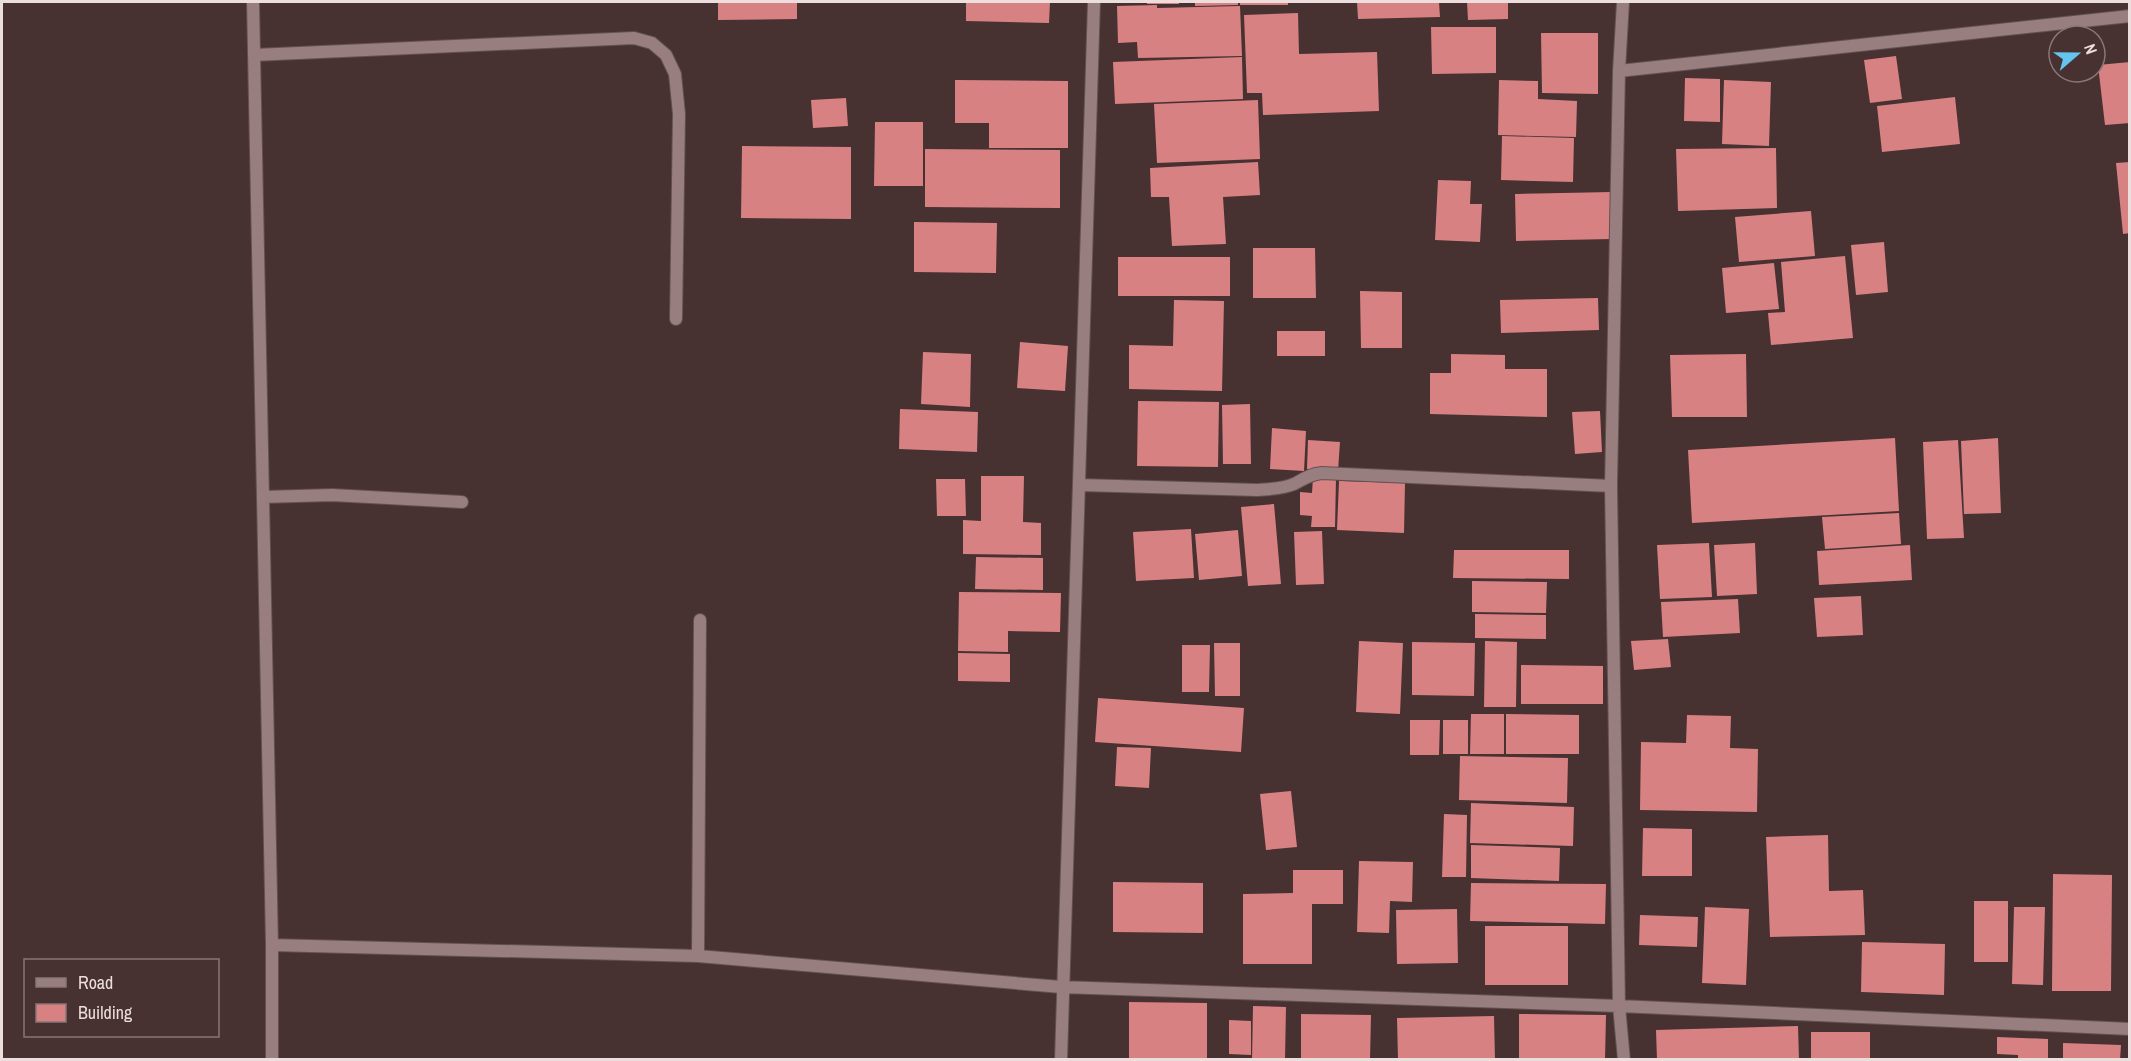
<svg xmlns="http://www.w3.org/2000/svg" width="2131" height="1061" font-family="'Archivo Narrow',sans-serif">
<rect width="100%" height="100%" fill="#473131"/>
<!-- building -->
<path fill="#d88183" d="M718 2H797V19L718 20Z
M966 2H1050L1049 23 966 21Z
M1147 2H1179V4H1147Z
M1195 2H1238V5L1195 6Z
M1240 2H1288V5H1240Z
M1357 2H1439L1440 17 1358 19Z
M1467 2H1508V19L1468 20Z
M1157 5V8L1240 6 1242 56 1138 58 1137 42 1118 43 1117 6Z
M1298 13 1299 54 1377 52 1379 111 1263 115 1262 93H1247L1244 15Z
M1431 27H1496V73L1432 74Z
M1541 33H1598V94L1542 93Z
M1896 56 1902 99 1870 103 1864 60Z
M1242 57 1243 99 1115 104 1113 62Z
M2130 62V123L2105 125 2098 65Z
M1685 78 1720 79V122L1684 121Z
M955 80 1068 81V148H989V123H955Z
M1499 80 1538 81V99L1577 101 1576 137 1498 135Z
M1724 80 1771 82 1769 146 1722 144Z
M1955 97 1960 144 1882 152 1877 106Z
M846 98 848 126 813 128 811 100Z
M1258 100 1260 159 1157 163 1154 104Z
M875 122H923V186H874Z
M1502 136 1574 138 1573 182 1501 180Z
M742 146 851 147V219L741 218Z
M1776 148 1777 208 1678 211 1676 149Z
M925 149 1060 150V208L925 207Z
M1258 162 1260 195 1223 197 1226 244 1172 246 1169 197H1151L1150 168Z
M2130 162V233L2123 234 2116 163Z
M1438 180 1471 181 1470 204H1482L1480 242 1435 240Z
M1612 192V239L1516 241 1515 194Z
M1811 211 1815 256 1739 262 1735 217Z
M914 222 997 223 996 273 914 272Z
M1884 242 1888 292 1856 295 1851 245Z
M1253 248H1315L1316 298H1253Z
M1845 256 1853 338 1771 345 1768 313 1785 312 1781 262Z
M1118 257H1230V296H1118Z
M1774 263 1779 309 1726 313 1722 268Z
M1360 291 1402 292V348H1361Z
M1598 298 1599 330 1501 333 1500 300Z
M1174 300 1224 301 1222 391 1129 389V345L1173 346Z
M1277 331H1325V356H1277Z
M1020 342 1068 346 1065 391 1017 388Z
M923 352 971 354 970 407 921 404Z
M1451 354 1505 355V369H1547V417L1430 414V373H1451Z
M1746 354 1747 417H1672L1670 355Z
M1138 401 1219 402 1218 467 1137 466Z
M1250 404 1251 464H1223L1222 405Z
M900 409 978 412 977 452 899 449Z
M1600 411 1602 452 1575 454 1572 412Z
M1272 428 1306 431 1304 471 1270 469Z
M1895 438 1899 511 1692 523 1688 450Z
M1998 438 2001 513 1964 514 1961 441Z
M1308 440 1340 442 1338 471 1307 469Z
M1958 440 1964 538 1927 539 1923 442Z
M981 476H1024L1023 522 1041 523V555L963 554V520L981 521Z
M1313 477 1336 478 1335 527H1311L1312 516 1300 515V492L1312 493Z
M936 479H965L966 516H937Z
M1339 481 1405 483 1404 533 1337 530Z
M1274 504 1281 584 1248 586 1241 507Z
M1899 513 1901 544 1825 549 1822 517Z
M1191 529 1194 578 1136 581 1133 532Z
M1238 530 1242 576 1199 580 1195 534Z
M1322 531 1324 584 1296 585 1294 532Z
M1709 543 1712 597 1660 599 1657 545Z
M1755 543 1757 594 1717 596 1714 545Z
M1910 545 1912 580 1819 585 1817 551Z
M1454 550H1569V579L1453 578Z
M976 557 1043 558V590L975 589Z
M1472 581 1547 582 1546 613 1472 612Z
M959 592 1061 593 1060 632 1008 631V652L958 651Z
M1861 596 1863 635 1817 637 1814 598Z
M1738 599 1740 633 1663 637 1661 602Z
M1475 614 1546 615V639L1475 638Z
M1668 639 1671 667 1634 670 1631 641Z
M1359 641 1403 643 1400 714 1356 712Z
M1485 641 1517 642 1516 707H1484Z
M1412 642 1475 643 1474 696 1412 695Z
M1214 643H1240V696H1215Z
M1182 645H1210L1209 692H1182Z
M958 653 1010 654V682L958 681Z
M1521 665 1603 666V704H1521Z
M1098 698 1244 708 1241 752 1095 742Z
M1471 714H1504V754H1470Z
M1506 714 1579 715V754H1506Z
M1687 715 1731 716 1730 748 1758 749 1757 812 1640 810 1641 742 1686 743Z
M1410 720H1440L1439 755H1410Z
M1443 720H1468V754H1443Z
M1117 747 1151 748 1149 788 1115 786Z
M1460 756 1568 758 1567 803 1459 800Z
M1291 791 1297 847 1266 850 1260 794Z
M1471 803 1574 807 1573 846 1470 843Z
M1444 814 1467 815 1466 877H1442Z
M1643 828 1692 829V876H1642Z
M1828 835 1829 891 1863 890 1865 935 1770 937 1766 837Z
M1471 845 1560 848 1559 881 1471 878Z
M1359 861 1413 862 1412 902 1390 901 1389 933 1357 932Z
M1293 870H1343V904H1312V964H1243V894L1293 893Z
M2053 874 2112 875 2111 991H2052Z
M1113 882 1203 883V933L1113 932Z
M1471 883 1606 884 1605 924 1470 921Z
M1974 901H2008V962H1974Z
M1705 907 1749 909 1746 985 1702 983Z
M2014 907H2045L2043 985 2012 984Z
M1457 909 1458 963 1397 964 1396 910Z
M1640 915 1698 917 1697 947 1639 945Z
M1485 926H1568V985H1485Z
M1862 942 1945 944 1944 995 1861 992Z
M1129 1002 1207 1003V1060H1129Z
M1253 1006 1286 1007 1285 1060H1252Z
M1301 1014 1371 1015 1370 1060H1301Z
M1519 1014 1606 1015 1605 1060 1519 1059Z
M1494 1016 1495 1060H1398L1397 1018Z
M1229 1020 1251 1021V1055L1229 1054Z
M1798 1026 1799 1060H1657L1656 1030Z
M1811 1032H1870V1060H1811Z
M1997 1037 2048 1039V1060H2018V1055L1997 1054Z
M2063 1043 2121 1045 2120 1060H2063Z"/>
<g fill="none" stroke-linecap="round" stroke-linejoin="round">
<defs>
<path id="minor" d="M253 2 272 945V1060
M1623 2 1619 71 1611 486 1619 1006 1624 1060
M254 55 634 38 652 43 666 55 675 74 679 114 676 319
M1619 71 2130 16
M1080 485 1258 490C1270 489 1282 489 1294 484 1304 479 1310 474 1322 473L1611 486
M263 497 332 495 462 502
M272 945 698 956 1061 987 1619 1006 2130 1029
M698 956 700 620
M1061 1060 1094 2"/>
</defs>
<!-- minor casing -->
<use href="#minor" stroke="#635050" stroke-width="14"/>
<!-- minor -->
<use href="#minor" stroke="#987e7e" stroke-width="12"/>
</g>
<!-- border -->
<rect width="2131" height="1061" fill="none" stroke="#eddede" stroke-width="6"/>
<!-- legend -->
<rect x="24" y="959" width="195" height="78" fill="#473131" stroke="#897676" stroke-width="1.5"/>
<rect x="36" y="978" width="30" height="9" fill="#987e7e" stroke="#897676" stroke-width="1.5"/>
<text x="78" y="989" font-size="18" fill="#eddede">Road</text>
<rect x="36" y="1004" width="30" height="18" fill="#d88183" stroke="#897676" stroke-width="1.5"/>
<text x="78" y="1019" font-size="18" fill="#eddede">Building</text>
<!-- north arrow -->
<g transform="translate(2077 54) rotate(70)"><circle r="28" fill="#473131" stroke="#897676" stroke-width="1.5"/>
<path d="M0-4.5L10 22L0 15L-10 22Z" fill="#64c5ee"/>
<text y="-9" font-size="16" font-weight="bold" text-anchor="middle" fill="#eddede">N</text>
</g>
</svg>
